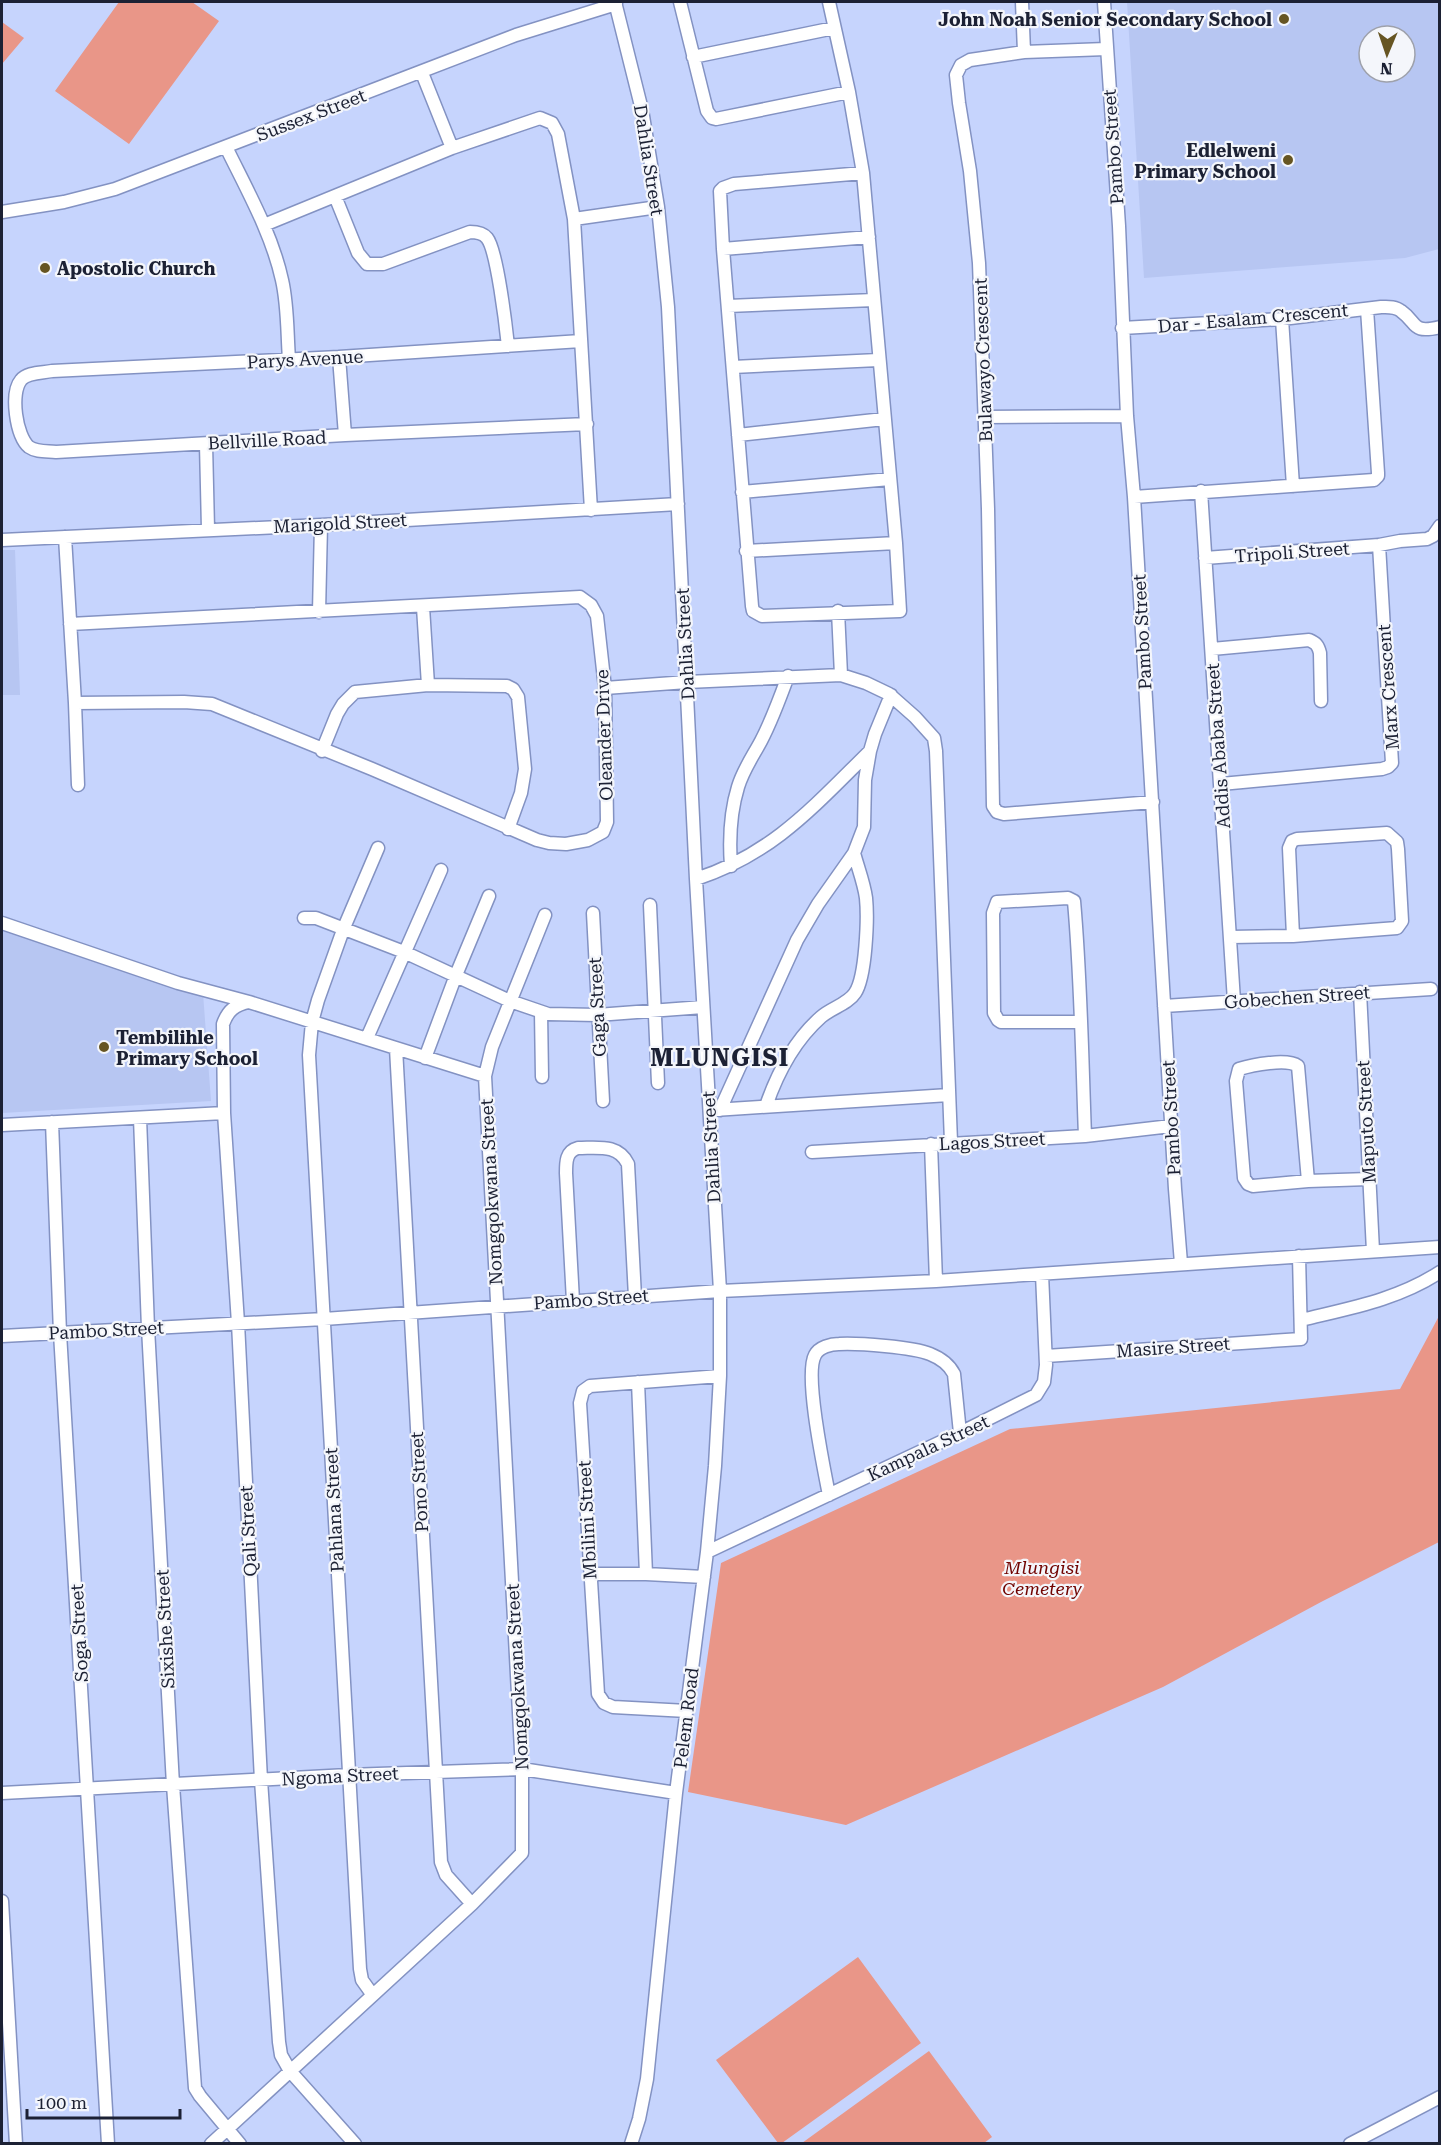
<svg xmlns="http://www.w3.org/2000/svg" width="1441" height="2145" font-family="'Roboto Serif',serif">
<rect width="100%" height="100%" fill="#c6d4fd"/>
<!-- built -->
<path fill="#b7c6f2" fill-rule="evenodd" d="M1127 2H1439V249L1405 258 1144 278ZM1369 36H1405V72H1369Z
M2 550H15L20 695H2Z
M2 929 203 993 211 1101 2 1113Z"/>
<!-- green -->
<path fill="#e99688" d="M119 2H192L219 21 129 144 55 91Z
M2 22 24 38 2 64Z
M1439 1316V1542L1321 1602 1163 1687 846 1825 688 1792 721 1563 1010 1429 1400 1389Z
M858 1957 921 2043 782 2143H778L716 2060Z
M929 2051 992 2137 984 2143H802Z"/>
<g fill="none" stroke-linecap="round" stroke-linejoin="round">
<defs>
<path id="minor" d="M615 2 642 110 658 207 668 307 696 879 720 1291V1376L715 1466 707 1552 676 1793 647 2079 639 2119 631 2144
M680 2 707 111 712 118 716 119 849 92
M829 2 849 92 863 173 896 543 900 611 762 616 753 611 752 606 723 249 720 191 723 188 734 184 863 173
M1022 2 1024 52
M1104 2 1119 226 1127 416 1134 497 1175 1189 1181 1263
M1106 49 1024 52 970 60 961 65 956 75 959 103 970 171 979 263 988 509 993 806 997 812 1004 814 1153 802
M693 57 834 28
M422 73 452 148
M226 147C247 190 272 234 282 280 288 306 287 333 289 359
M335 196 358 253 367 264H383L470 232C477 232 483 233 487 238 497 250 506 327 508 346
M2 212 64 202 115 189 516 35 616 4
M574 219 658 207
M264 225 452 148 540 118 552 123 558 134 574 219 591 510
M723 249 869 237
M728 306 874 300
M1282 319 1293 486
M1122 328 1282 319 1381 307C1387 307 1395 306 1401 311 1418 323 1411 334 1440 327
M581 341 339 357 52 371C42 373 27 372 21 380 10 393 16 436 29 447 36 452 47 451 56 452L345 435 587 424
M339 357 345 435
M733 367 878 360
M985 417 1127 416
M738 435 884 419
M206 444 208 529
M1201 491 1234 1001
M742 492 890 479
M1134 497 1374 480 1378 476V473L1367 309
M65 537 75 703 78 785
M2 540 321 525 678 504
M746 551 896 543
M1205 558 1379 545 1400 541 1427 539 1433 536 1440 526
M423 607 428 685
M838 611 841 675
M319 612 321 525
M70 624 580 597 591 605 597 616 605 688 607 822 603 832 588 840 566 844 549 843 537 840 372 769 212 704 184 702 75 703
M1212 649 1309 640C1316 643 1318 645 1320 653L1321 701
M605 688 687 682 841 675 866 683 889 694 915 717 934 738 936 751 951 1142
M322 751 337 714 343 704 355 692 428 685 507 686 513 689 518 697 525 769 521 793 508 829
M1221 784 1382 769 1388 767 1392 763 1379 545
M731 866C729 839 730 813 738 787 743 770 753 756 761 741 772 720 780 698 788 676
M696 879C773 854 814 806 870 751
M650 905 658 1083
M593 913 603 1101
M304 918H316L404 952 510 1001 548 1014 597 1015 703 1007
M2 923 178 983 249 1002 485 1076
M1231 937 1293 936 1397 928 1402 921 1398 849 1397 842 1387 833 1297 839 1292 841 1289 848 1293 936
M1360 992 1373 1251
M249 1002C235 1005 228 1010 223 1024L224 1113 238 1323 261 1780 279 2042 281 2055 290 2071 355 2144
M1164 1006 1431 989
M541 1012 542 1077
M1081 1022H1001L998 1020 994 1013 993 913 997 902 1068 898 1074 901C1081 979 1082 1057 1085 1136
M367 1038 441 870
M396 1048 441 1862 446 1875 472 1904
M425 1058 456 975 489 896
M766 1106C777 1074 795 1040 821 1017 831 1008 848 1004 855 993 866 977 868 918 866 898 864 883 858 868 854 853
M714 1110 949 1095
M720 1110 797 940 818 904 854 853 864 827 865 780 870 751 875 734 891 695
M140 1118 148 1328 173 1785 195 2088 200 2096 240 2144
M52 1122 60 1333 108 2144
M2 1125 224 1113
M931 1144 936 1281
M812 1152 1085 1136 1171 1126
M1308 1181 1298 1066C1287 1058 1252 1065 1239 1069L1236 1081 1244 1178 1248 1184 1253 1186 1308 1181 1369 1179
M573 1301 566 1173C566 1162 566 1151 578 1148 599 1148 618 1144 628 1164L635 1297
M1301 1320C1350 1308 1397 1300 1440 1272
M2 1336 324 1319 720 1291 936 1281 1440 1247
M1046 1356 1301 1339 1299 1256
M638 1382 646 1574
M829 1495C824 1469 804 1375 815 1355 819 1347 831 1344 839 1344 858 1343 913 1347 930 1354 940 1358 949 1364 954 1374L960 1433
M707 1552 960 1433 1036 1395 1044 1382 1046 1365 1042 1274
M591 1574H646L704 1577
M687 1711 613 1707 604 1703 598 1694 580 1403 583 1391 590 1386 720 1376
M2 1793 348 1775 522 1769 676 1793
M2 1901 16 2144
M372 1994 362 1980 360 1969 309 1055 312 1022 318 1000 343 930 378 848
M211 2144 472 1904 522 1853V1769L485 1076 492 1047 545 915
M1350 2144 1440 2097"/>
</defs>
<!-- minor casing -->
<use href="#minor" stroke="#8392c2" stroke-width="15"/>
<!-- minor -->
<use href="#minor" stroke="#fff" stroke-width="12"/>
</g>
<!-- markers -->
<g fill="#665523" stroke="#f4f6fb" stroke-width="2">
<circle cx="1284" cy="19" r="6"/>
<circle cx="1288" cy="160" r="6"/>
<circle cx="45" cy="268" r="6"/>
<circle cx="104" cy="1047" r="6"/>
</g>
<g text-anchor="middle" dominant-baseline="central" stroke-width="4.5" stroke-linejoin="round" paint-order="stroke">
<!-- poi labels -->
<g font-size="18" font-weight="bold" fill="#1c2134" stroke="#f4f6fb" text-anchor="end">
<text x="1272" y="19">John Noah Senior Secondary School</text>
<text x="1276" y="150">Edlelweni<tspan x="1276" dy="21">Primary School</tspan></text>
<text x="57" y="268" text-anchor="start">Apostolic Church</text>
<text x="116" y="1037" text-anchor="start">Tembilihle<tspan x="116" dy="21">Primary School</tspan></text>
</g>
<!-- street labels -->
<g font-size="18" fill="#1c2134" stroke="#f4f6fb">
<text transform="translate(311 115) rotate(-21)">Sussex Street</text>
<text transform="translate(1113 147) rotate(-94)">Pambo Street</text>
<text transform="translate(649 160) rotate(81)">Dahlia Street</text>
<text transform="translate(1253 318) rotate(-5)">Dar - Esalam Crescent</text>
<text transform="translate(305 359) rotate(-3)">Parys Avenue</text>
<text transform="translate(983 360) rotate(-92)">Bulawayo Crescent</text>
<text transform="translate(267 440) rotate(-3)">Bellville Road</text>
<text transform="translate(340 523) rotate(-3)">Marigold Street</text>
<text transform="translate(1292 552) rotate(-4)">Tripoli Street</text>
<text transform="translate(1142 632) rotate(-93)">Pambo Street</text>
<text transform="translate(685 644) rotate(-93)">Dahlia Street</text>
<text transform="translate(1388 687) rotate(-94)">Marx Crescent</text>
<text transform="translate(604 735) rotate(-92)">Oleander Drive</text>
<text transform="translate(1218 746) rotate(-94)">Addis Ababa Street</text>
<text transform="translate(1297 997) rotate(-4)">Gobechen Street</text>
<text transform="translate(597 1007) rotate(-93)">Gaga Street</text>
<text transform="translate(1171 1118) rotate(-93)">Pambo Street</text>
<text transform="translate(1366 1122) rotate(-93)">Maputo Street</text>
<text transform="translate(992 1141) rotate(-3)">Lagos Street</text>
<text transform="translate(711 1147) rotate(-93)">Dahlia Street</text>
<text transform="translate(491 1192) rotate(-93)">Nomgqokwana Street</text>
<text transform="translate(591 1299) rotate(-4)">Pambo Street</text>
<text transform="translate(106 1330) rotate(-3)">Pambo Street</text>
<text transform="translate(1173 1347) rotate(-4)">Masire Street</text>
<text transform="translate(928 1448) rotate(-25)">Kampala Street</text>
<text transform="translate(419 1482) rotate(-93)">Pono Street</text>
<text transform="translate(334 1510) rotate(-93)">Pahlana Street</text>
<text transform="translate(587 1520) rotate(-93)">Mbilini Street</text>
<text transform="translate(248 1531) rotate(-93)">Qali Street</text>
<text transform="translate(165 1629) rotate(-93)">Sixishe Street</text>
<text transform="translate(79 1633) rotate(-93)">Soga Street</text>
<text transform="translate(517 1677) rotate(-93)">Nomgqokwana Street</text>
<text transform="translate(686 1718) rotate(-83)">Pelem Road</text>
<text transform="translate(340 1776) rotate(-3)">Ngoma Street</text>
</g>
<!-- park labels -->
<g font-size="18" font-style="italic" fill="#710300" stroke="#f4f6fb">
<text x="1042" y="1567">Mlungisi<tspan x="1042" dy="21">Cemetery</tspan></text>
</g>
<!-- district labels -->
<g font-size="24" font-weight="bold" letter-spacing="1.5" fill="#1c2134" stroke="#f4f6fb">
<text x="720" y="1058">MLUNGISI</text>
</g>
</g>
<!-- border -->
<rect width="1441" height="2145" fill="none" stroke="#1c2134" stroke-width="6"/>
<!-- north arrow -->
<g transform="translate(1387 54) rotate(182)"><circle r="28" fill="#f4f6fb" stroke="#9ea1ab" stroke-width="1.5"/>
<path d="M0-4.5L10 22L0 15L-10 22Z" fill="#665523"/>
<text y="-9" font-size="16" font-weight="bold" text-anchor="middle" fill="#1c2134">N</text>
</g>
<!-- scale -->
<path d="M27 2109v9h153v-9" fill="none" stroke="#1c2134" stroke-width="3"/>
<text x="36" y="2109" font-size="18" fill="#1c2134" stroke="#f4f6fb" stroke-width="4.5" paint-order="stroke">100 m</text>
</svg>
